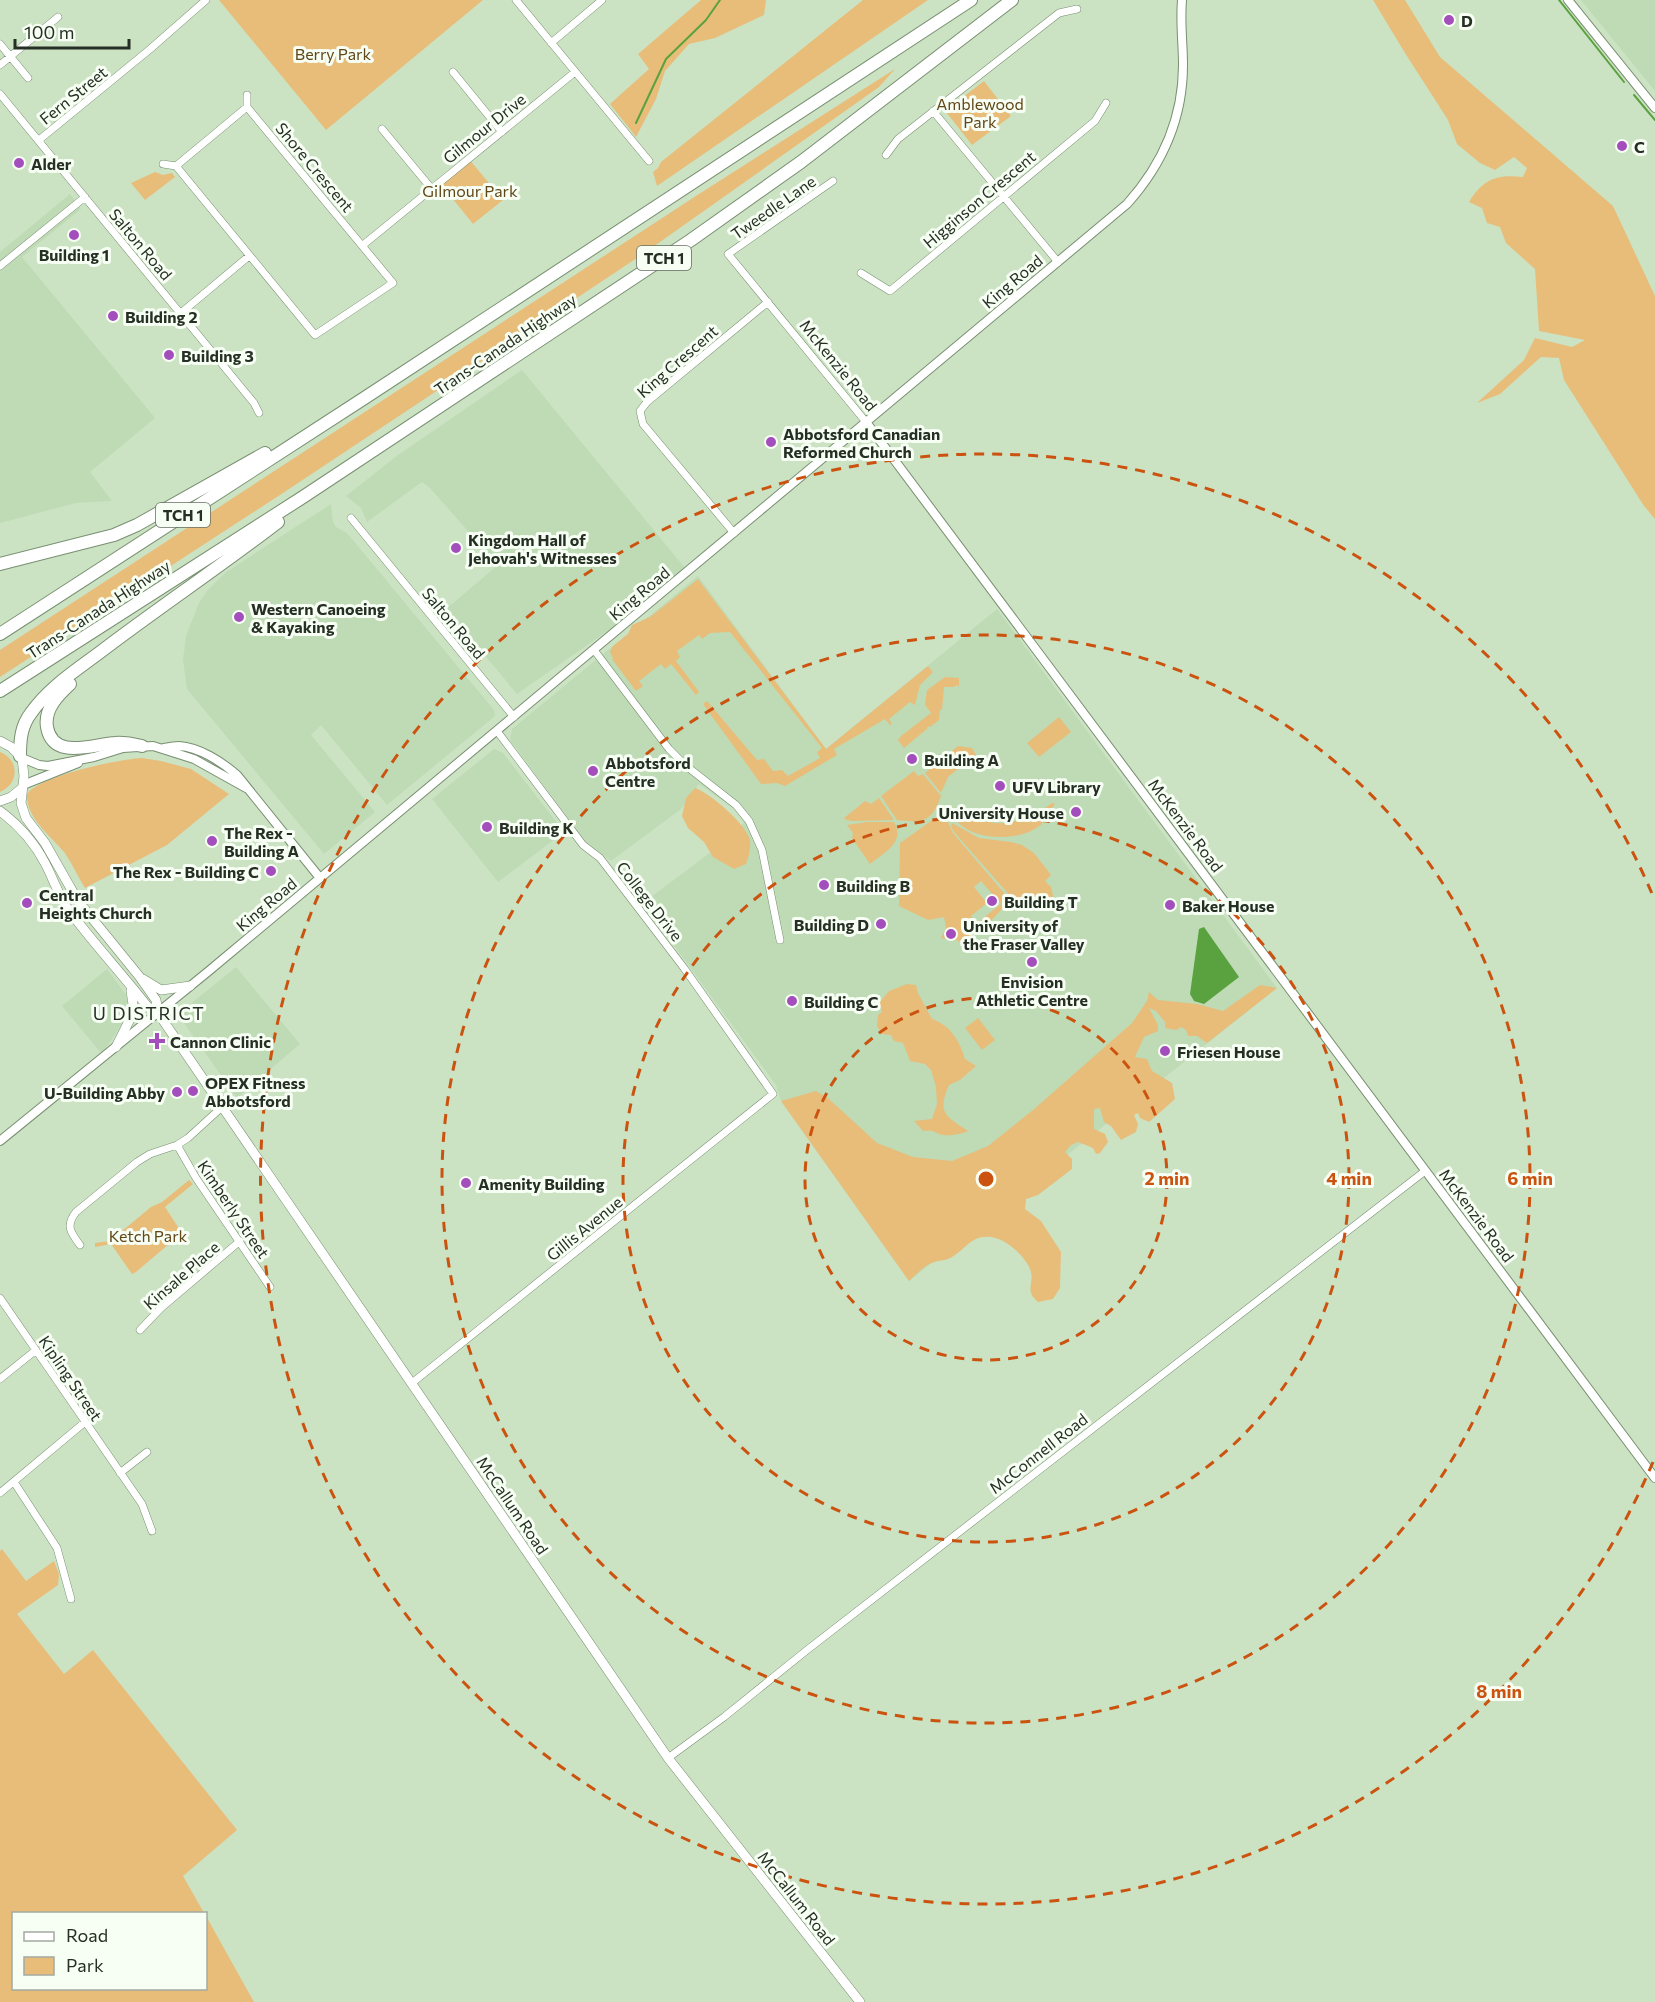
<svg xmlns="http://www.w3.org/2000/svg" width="1655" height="2002" font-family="Commissioner,sans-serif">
<rect width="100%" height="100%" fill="#cbe3c3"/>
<!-- built -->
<path fill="#bedbb5" d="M1581 0H1655V91Z
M70 194 81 209 22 257 155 418 90 472 112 501 76 503 0 523V252Z
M522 370 685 568 629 616 517 694 446 609 498 565 430 488 422 482 367 522 361 508 346 496 398 455Z
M331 504 333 522 336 527 347 533 494 710 495 716 387 805 321 725 311 735 375 812 324 854 187 689 183 660 186 636 199 603 207 591 225 573Z
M698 576 826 749 997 609 1277 988 909 1281 781 1101 776 1085 643 903 715 849 744 823 734 809 699 784 681 809 611 861 586 842 510 740 512 729Z
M494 749 503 753 564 832 498 882 432 799Z
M236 967 300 1044 237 1098 184 1023 183 1010Z
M107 969 126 995 128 1009 122 1024 102 1054 62 1006Z"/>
<!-- green -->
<path fill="#e8bd7a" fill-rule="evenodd" d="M219 0H483L326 130Z
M701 0H766L764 15 715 38 689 44 665 71 656 99 636 137 610 104 649 69 638 54Z
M863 0H928L657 186 653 172 658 168 661 162Z
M1373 0H1405L1440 57 1613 206 1655 296V519L1644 506 1564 380 1559 358 1541 357 1500 394 1477 403 1524 360 1535 338 1572 347 1585 340 1539 331 1535 269 1506 243 1500 227 1487 223 1482 208 1469 202C1483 179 1497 174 1523 177L1527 168 1514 157 1495 170 1480 163 1457 144 1448 120 1405 53Z
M895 69 879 87 643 254 280 495 0 677V650L699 194Z
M984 81 1011 116 972 145 946 112 950 107Z
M469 159 503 200 473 224 440 183Z
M155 172 163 175 172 173 175 177 145 200 131 183Z
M698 579 826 749 928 666 933 672 920 685 915 705 910 702 889 719 892 724 890 725 885 719 834 749 837 755 785 786 777 783 761 784 703 704 707 701 757 760 764 759 773 771 782 770 788 776 820 758 817 752 822 748 730 632 710 633 702 639 699 635 677 651 680 657 676 661 699 692 696 695 671 664 665 669 661 664 639 681 643 686 636 691 612 659 613 658 610 652 613 646 628 634 632 625 650 617Z
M945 677 959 678V687L957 685 953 687H944L942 710H940L939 720 930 727 927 726 928 728 904 748 898 740 901 736 931 713 925 705 927 690Z
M1059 717 1071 732 1039 757 1027 743Z
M958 746 972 748 976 755 948 777 941 793 925 773Z
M0 752C20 760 19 784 0 792Z
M142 758 161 761 191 769 229 794 167 845 85 888C78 877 72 863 64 852 50 835 26 818 27 794 39 776 119 759 142 758Z
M914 771 918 776 923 774 941 796C932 822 923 823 897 820L881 796Z
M695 788C710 793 746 824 750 840 751 847 749 857 746 864L734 869 713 857 704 842 688 828 682 816 686 798Z
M879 798 894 820 853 821 846 820 844 818 865 801 871 804Z
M1052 803 1055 804C1049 811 1046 822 1038 827 1016 843 963 841 952 813L961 805C980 826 1008 829 1031 813L1034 816Z
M934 819 948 822 953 833 1010 900 989 923 987 921 972 935 958 942V940L941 938 946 928 944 917 928 920 899 906 900 843ZM981 881 1001 904 977 923 971 916 987 903 974 887Z
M867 822H894C906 842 884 853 870 864L852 838 853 833 847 825Z
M952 823 979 838 1011 842 1022 845 1034 853 1051 875 1045 881 1051 887 1054 899 1046 908 1022 901 1019 902 1012 898 954 832 951 827Z
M907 984 916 985 918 993 932 1019C950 1025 960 1041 965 1059L976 1066 960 1080 949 1085C937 1113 945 1116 968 1131 962 1134 950 1136 943 1135 933 1133 936 1129 923 1131L914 1121 932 1119 937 1104 936 1087 931 1070 925 1064 910 1061 903 1043 894 1041 891 1035 882 1034 877 1026 878 1015 882 1012 879 1003 889 991Z
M1260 985 1277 988 1207 1043 1197 1036H1188L1186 1030 1181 1027 1176 1030 1165 1028V1022L1156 1011 1149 1008 1158 1025V1031L1144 1037 1135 1057 1147 1059 1152 1071 1172 1083 1175 1099 1149 1122 1140 1118 1138 1113 1134 1115 1138 1124 1136 1132 1121 1140 1111 1126 1104 1122 1100 1108 1094 1109V1129L1105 1134 1108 1142 1100 1153 1096 1154 1093 1148 1078 1142 1071 1145 1065 1152 1072 1159V1169L1038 1195 1026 1199 1025 1209 1041 1221 1061 1252 1060 1288 1053 1299 1038 1302C1022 1289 1038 1282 1028 1265 1018 1248 994 1229 974 1240 965 1245 958 1255 948 1259 944 1261 939 1260 935 1262 925 1264 916 1275 909 1281L781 1101 816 1091 829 1099 877 1143 913 1157 952 1161 988 1146 1033 1110 1132 1023 1147 1001 1149 992 1158 1000 1197 1004 1223 1011Z
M978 1018 995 1040 982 1050 965 1028Z
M189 1180 193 1184 165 1207 182 1233 136 1272 132 1274 111 1244 95 1247V1243L110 1241 151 1207 162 1202Z
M2 1549 26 1581 54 1561 59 1574 58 1585 17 1614 64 1674 93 1650 237 1830 183 1876 204 1913 14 1914V1988H206V1916L254 2002H0V1551Z"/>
<!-- water -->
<path fill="#5aa13f" d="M1204 927 1239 977 1204 1004 1194 1001 1190 994 1199 929Z"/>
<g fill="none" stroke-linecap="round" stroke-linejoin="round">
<!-- stream -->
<path stroke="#5aa13f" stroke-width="2" d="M1559 0 1624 82
M1634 95 1655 120
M636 123 666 59 706 20 720 0"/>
<defs>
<path id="minor" d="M516 0 649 161
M551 43 602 0
M0 44 28 78
M0 65 58 17
M453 72 502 132
M0 94 254 403 259 413
M247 107V95
M933 111 1058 262
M382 129 431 188
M39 140 149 50 206 0
M886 155 898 139 1059 13 1077 9
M163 164 176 166 315 335 393 283 247 107 176 166
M833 181 728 254 866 422
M363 245 575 72
M0 266 85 197
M861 273 890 291 1095 121 1106 103
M181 313 249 256
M351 518 514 717
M734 533 643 424 640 411 647 402 768 302
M594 650 669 749 685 765 736 805 749 821 762 850 780 940
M177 1145 196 1178 270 1287
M80 1245C71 1233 65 1226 76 1212L137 1162 150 1154 177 1145 188 1138 222 1107
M0 1298 142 1504 152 1531
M140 1330 161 1308 240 1241
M0 1379 36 1350
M412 1383 773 1094 684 968 600 858 583 845 497 731
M120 1473 147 1452
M14 1482 57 1548 71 1599
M0 1493 85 1422
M668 1758 724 1717 807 1650 1425 1171"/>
<path id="tertiary" d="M1568 0 1655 108
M866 422 1655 1478
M164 748C169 747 175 746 179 746 199 747 222 762 237 775L320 878
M22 758 39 765 48 766 94 757 123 748 153 746 194 759 246 788
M23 785 78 763
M0 1141 210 970 1127 204C1162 165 1183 118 1183 65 1183 43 1180 22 1182 0"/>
<path id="secondary" d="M0 741 11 747 22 758 24 776 21 803 26 818 45 843 78 901 139 976 156 1000 158 1013 668 1758 860 2002
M0 801 11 797 22 788
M0 811C19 825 34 842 45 863 54 880 59 898 71 913 95 945 123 975 147 1006L158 1013
M143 979 161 990 190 986
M116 1047 134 1011 131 991"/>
<path id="motorway" d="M0 564 114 535 137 525 265 453
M0 634 366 397 971 0
M70 684C58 695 44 709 47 727 53 761 93 744 115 743 124 742 133 744 142 746
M0 691 303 497 691 240 801 162 1012 0
M20 756C20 740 21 726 31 713 49 687 78 669 103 650 161 606 221 566 278 522"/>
</defs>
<!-- minor casing -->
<use href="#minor" stroke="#788f71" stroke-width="8"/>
<!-- tertiary casing -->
<use href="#tertiary" stroke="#788f71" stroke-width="10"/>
<!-- secondary casing -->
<use href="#secondary" stroke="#788f71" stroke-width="10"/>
<!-- motorway casing -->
<use href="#motorway" stroke="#788f71" stroke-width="14"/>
<!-- minor -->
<use href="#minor" stroke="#fff" stroke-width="7"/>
<!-- tertiary -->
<use href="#tertiary" stroke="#fff" stroke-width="8"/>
<!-- secondary -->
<use href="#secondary" stroke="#fff" stroke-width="9"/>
<!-- motorway -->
<use href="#motorway" stroke="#fff" stroke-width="12"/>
</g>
<!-- distance rings -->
<g fill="none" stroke="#cb530f" stroke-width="3" stroke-dasharray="10 8">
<circle cx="986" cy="1179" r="181"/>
<circle cx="986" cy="1179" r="363"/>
<circle cx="986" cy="1179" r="544"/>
<path d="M1653 1462A725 725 0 1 1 1653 896"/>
</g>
<!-- markers -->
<g fill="#a34ebc" stroke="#f7fef4" stroke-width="2">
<circle cx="1449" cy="20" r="6"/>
<circle cx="1622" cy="146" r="6"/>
<circle cx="19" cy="163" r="6"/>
<circle cx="74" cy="235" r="6"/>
<circle cx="113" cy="316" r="6"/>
<circle cx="169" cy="355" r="6"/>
<circle cx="771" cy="442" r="6"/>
<circle cx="456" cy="548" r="6"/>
<circle cx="239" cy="617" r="6"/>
<circle cx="912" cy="759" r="6"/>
<circle cx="593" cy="771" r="6"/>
<circle cx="1000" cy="786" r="6"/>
<circle cx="1076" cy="812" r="6"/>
<circle cx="487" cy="827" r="6"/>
<circle cx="212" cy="841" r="6"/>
<circle cx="271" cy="871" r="6"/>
<circle cx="824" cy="885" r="6"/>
<circle cx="992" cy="901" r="6"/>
<circle cx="27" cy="903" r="6"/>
<circle cx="1170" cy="905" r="6"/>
<circle cx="881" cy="924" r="6"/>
<circle cx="951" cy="934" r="6"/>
<circle cx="1032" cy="962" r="6"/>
<circle cx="792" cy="1001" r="6"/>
<path d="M154 1032h6v6h6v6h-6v6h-6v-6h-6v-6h6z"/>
<circle cx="1165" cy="1051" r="6"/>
<circle cx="193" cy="1091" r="6"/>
<circle cx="177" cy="1092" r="6"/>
<circle cx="466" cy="1183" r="6"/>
</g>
<g text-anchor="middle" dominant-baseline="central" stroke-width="6" stroke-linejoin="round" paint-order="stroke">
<!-- shield labels -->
<g fill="#f7fef4" stroke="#656d62" stroke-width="1.5">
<rect x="637" y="246" width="54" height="24" rx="4.5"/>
<rect x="156" y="503" width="54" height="24" rx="4.5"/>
</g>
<g font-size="15" font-weight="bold" fill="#262f23">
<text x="664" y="258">TCH 1</text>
<text x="183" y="515">TCH 1</text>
</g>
<!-- poi labels -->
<g font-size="16" font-weight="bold" fill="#262f23" stroke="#f7fef4" text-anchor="start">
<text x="1461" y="20">D</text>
<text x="1634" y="146">C</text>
<text x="31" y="163">Alder</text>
<text x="74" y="254" text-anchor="middle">Building 1</text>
<text x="125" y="316">Building 2</text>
<text x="181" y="355">Building 3</text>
<text x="783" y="433">Abbotsford Canadian<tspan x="783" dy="18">Reformed Church</tspan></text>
<text x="468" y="539">Kingdom Hall of<tspan x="468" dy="18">Jehovah's Witnesses</tspan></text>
<text x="251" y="608">Western Canoeing<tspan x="251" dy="18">&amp; Kayaking</tspan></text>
<text x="924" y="759">Building A</text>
<text x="605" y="762">Abbotsford<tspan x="605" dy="18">Centre</tspan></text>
<text x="1012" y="786">UFV Library</text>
<text x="1064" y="812" text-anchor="end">University House</text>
<text x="499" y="827">Building K</text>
<text x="224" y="832">The Rex -<tspan x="224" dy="18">Building A</tspan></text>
<text x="259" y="871" text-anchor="end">The Rex - Building C</text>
<text x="836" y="885">Building B</text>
<text x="39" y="894">Central<tspan x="39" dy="18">Heights Church</tspan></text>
<text x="1004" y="901">Building T</text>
<text x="1182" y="905">Baker House</text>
<text x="869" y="924" text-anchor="end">Building D</text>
<text x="963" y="925">University of<tspan x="963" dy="18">the Fraser Valley</tspan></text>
<text x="1032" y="981" text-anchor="middle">Envision<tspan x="1032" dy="18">Athletic Centre</tspan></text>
<text x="804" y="1001">Building C</text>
<text x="170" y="1041">Cannon Clinic</text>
<text x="1177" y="1051">Friesen House</text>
<text x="205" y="1082">OPEX Fitness<tspan x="205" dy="18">Abbotsford</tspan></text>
<text x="165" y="1092" text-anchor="end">U-Building Abby</text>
<text x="478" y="1183">Amenity Building</text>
</g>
<!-- park labels -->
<g font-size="16" fill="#614617" stroke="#f7fef4">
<text x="333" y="53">Berry Park</text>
<text x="980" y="103">Amblewood<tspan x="980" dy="18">Park</tspan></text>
<text x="470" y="190">Gilmour Park</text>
<text x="148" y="1235">Ketch Park</text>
</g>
<!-- street labels -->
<g font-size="16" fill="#262f23" stroke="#f7fef4">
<text transform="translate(73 95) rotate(-39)">Fern Street</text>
<text transform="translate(484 128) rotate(-39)">Gilmour Drive</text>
<text transform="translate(315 167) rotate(50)">Shore Crescent</text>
<text transform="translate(979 199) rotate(-40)">Higginson Crescent</text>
<text transform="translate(773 207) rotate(-35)">Tweedle Lane</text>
<text transform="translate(141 244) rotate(50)">Salton Road</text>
<text transform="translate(1012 281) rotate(-40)">King Road</text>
<text transform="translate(505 344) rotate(-34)">Trans-Canada Highway</text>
<text transform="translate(677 361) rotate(-41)">King Crescent</text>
<text transform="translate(839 365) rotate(51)">McKenzie Road</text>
<text transform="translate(639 593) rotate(-40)">King Road</text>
<text transform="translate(98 609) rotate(-33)">Trans-Canada Highway</text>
<text transform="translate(454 623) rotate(50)">Salton Road</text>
<text transform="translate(1186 825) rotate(53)">McKenzie Road</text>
<text transform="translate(650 901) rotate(52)">College Drive</text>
<text transform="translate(266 904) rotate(-40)">King Road</text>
<text transform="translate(234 1209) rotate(56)">Kimberly Street</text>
<text transform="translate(1477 1215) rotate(53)">McKenzie Road</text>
<text transform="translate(584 1228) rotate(-39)">Gillis Avenue</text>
<text transform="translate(181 1275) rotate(-41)">Kinsale Place</text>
<text transform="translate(71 1378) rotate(56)">Kipling Street</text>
<text transform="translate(1038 1453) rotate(-38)">McConnell Road</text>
<text transform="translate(513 1505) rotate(56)">McCallum Road</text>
<text transform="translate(797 1898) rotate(52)">McCallum Road</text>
</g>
<!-- neighbourhood labels -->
<g font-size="18" letter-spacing="1.5" fill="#262f23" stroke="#f7fef4">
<text x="149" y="1013">U DISTRICT</text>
</g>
</g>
<circle cx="986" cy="1179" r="9" fill="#cb530f" stroke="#f7fef4" stroke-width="3"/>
<g font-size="18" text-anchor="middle" font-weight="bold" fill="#cb530f" stroke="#f7fef4" stroke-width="6" stroke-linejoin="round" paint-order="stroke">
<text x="1167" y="1185">2 min</text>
<text x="1349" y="1185">4 min</text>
<text x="1530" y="1185">6 min</text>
<text x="1499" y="1698">8 min</text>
</g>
<!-- legend -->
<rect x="12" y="1912" width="195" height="78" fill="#f7fef4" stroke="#a3aba0" stroke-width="1.5"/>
<rect x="24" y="1932" width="30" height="9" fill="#ffffff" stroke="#a3aba0" stroke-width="1.5"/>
<text x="66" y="1942" font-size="18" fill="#262f23">Road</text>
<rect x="24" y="1957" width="30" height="18" fill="#e8bd7a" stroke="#a3aba0" stroke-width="1.5"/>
<text x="66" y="1972" font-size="18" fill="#262f23">Park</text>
<!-- scale -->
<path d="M15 39v9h114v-9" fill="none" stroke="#262f23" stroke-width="3"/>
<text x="24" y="39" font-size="18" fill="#262f23" stroke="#f7fef4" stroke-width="4.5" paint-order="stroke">100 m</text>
</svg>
